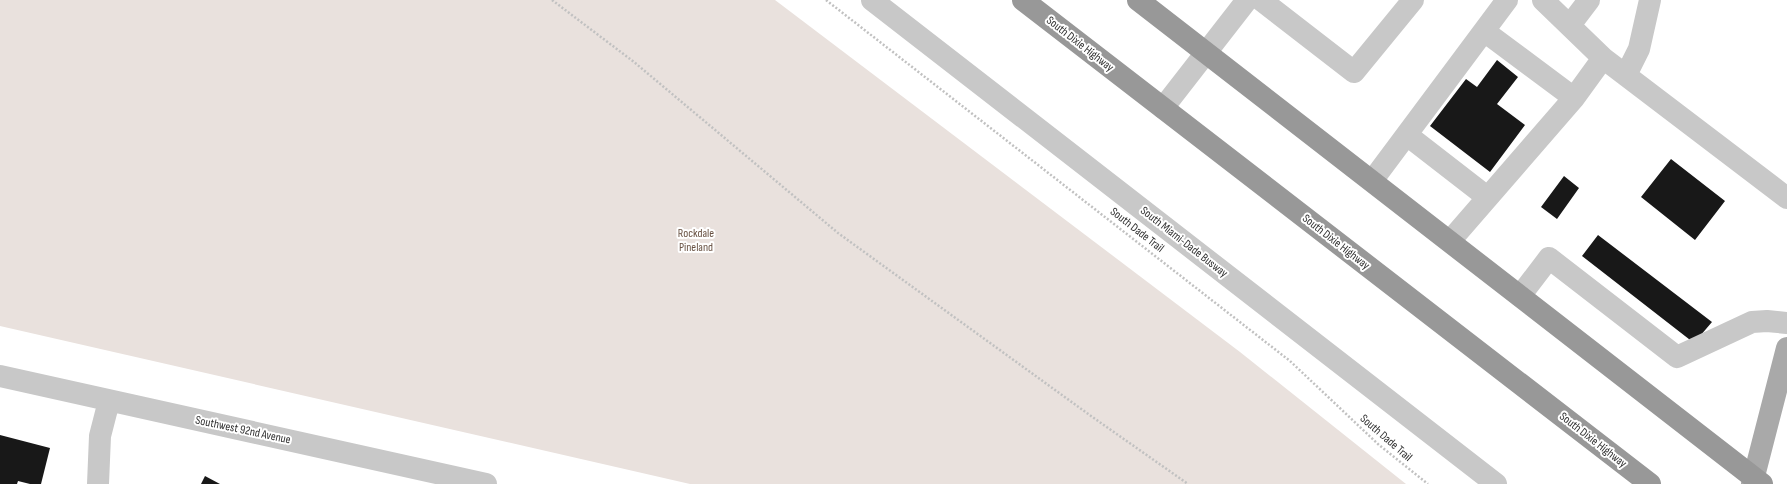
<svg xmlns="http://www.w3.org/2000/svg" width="1787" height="484" font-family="'Sofia Sans Condensed',sans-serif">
<rect width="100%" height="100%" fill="#fff"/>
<!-- green -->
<path fill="#e9e1dd" d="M0 0H775L1240 352 1406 484H690L0 326Z"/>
<!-- building -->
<path fill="#181818" d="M1497 60 1518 77 1497 104 1525 125 1490 172 1430 126 1466 79 1477 87Z
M1671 159 1725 201 1695 240 1641 197Z
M1564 176 1579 188 1557 219 1541 207Z
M1598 235 1712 322 1694 343 1582 256Z
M0 435 50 448 41 484H30L18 481 17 484H0Z
M205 476 220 484H201Z"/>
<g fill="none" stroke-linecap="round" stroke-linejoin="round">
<!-- path -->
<path stroke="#c1c1c1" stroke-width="2.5" stroke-dasharray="2 2" stroke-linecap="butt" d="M552 0 634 62 838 233 1091 416 1188 484
M826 0 1290 361 1379 445 1428 484"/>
<!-- minor -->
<path stroke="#c8c8c8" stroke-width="22" d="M872 0 1496 484
M1261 0 1354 72 1413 0
M1543 0 1603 58 1787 198
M1570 25 1589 0
M1484 31 1574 98
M1626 75 1639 49 1650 0
M1163 108 1247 0
M1407 135 1487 197
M1372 181 1507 0
M1450 241 1574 98 1603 58
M1520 296 1549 258 1677 357 1752 322 1767 321 1787 323
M0 376 486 484
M98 484 100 436 109 401"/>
<!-- major -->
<path stroke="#a9a9a9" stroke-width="22" d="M1752 484 1787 348"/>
<!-- highway -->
<path stroke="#989898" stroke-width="22" d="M1023 0 1650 484
M1138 0 1762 484"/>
</g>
<g text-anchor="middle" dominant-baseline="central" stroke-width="4" stroke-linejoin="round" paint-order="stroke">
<!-- street labels -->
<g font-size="12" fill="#313131" stroke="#fff">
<text transform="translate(1080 44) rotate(38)">South Dixie Highway</text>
<text transform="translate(1137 230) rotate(38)">South Dade Trail</text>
<text transform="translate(1184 242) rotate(38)">South Miami-Dade Busway</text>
<text transform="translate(1336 242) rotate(38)">South Dixie Highway</text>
<text transform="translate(243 430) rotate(12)">Southwest 92nd Avenue</text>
<text transform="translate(1386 438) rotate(41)">South Dade Trail</text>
<text transform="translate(1593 440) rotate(38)">South Dixie Highway</text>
</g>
<!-- park labels -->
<g font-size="12" fill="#685142" stroke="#fff">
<text x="696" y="233">Rockdale<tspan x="696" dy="14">Pineland</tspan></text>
</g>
</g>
</svg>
